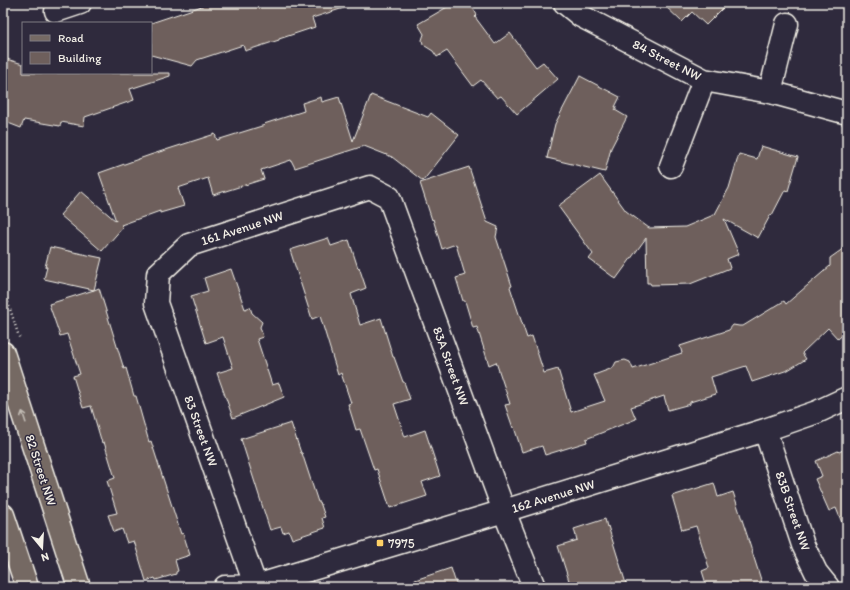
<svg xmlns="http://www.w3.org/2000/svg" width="850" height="590" viewBox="0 0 850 590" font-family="Itim,sans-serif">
<rect width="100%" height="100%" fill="#2f2a3d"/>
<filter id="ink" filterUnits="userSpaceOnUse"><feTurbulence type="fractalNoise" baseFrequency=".025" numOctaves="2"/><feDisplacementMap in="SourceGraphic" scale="8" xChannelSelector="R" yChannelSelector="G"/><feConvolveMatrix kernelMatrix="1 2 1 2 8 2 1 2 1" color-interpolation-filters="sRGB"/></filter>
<g filter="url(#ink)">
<!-- building -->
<path fill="#6e5f5c" stroke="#f4f1e8" d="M211,3H349L350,6L312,18L315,27L279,39V40L245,51L243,45L197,60L192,66L151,55V23Z
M454,3H470L477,15L475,17L495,44L510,33L536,67L543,62L558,79L517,114L501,96L497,98L481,80L473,86L447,51L437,57L433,51L425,46L423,44L422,40L424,34L418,24Z
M662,3H728L706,25L692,12L682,22Z
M3,58L23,64V73H170V76L130,89L134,100L85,117L84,126L61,122L60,126L24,120L21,128L3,121Z
M580,76L620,97L615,107H617L615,110L627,117L611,148L605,172L547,158L555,124Z
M371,95L428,117L431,113L459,135L423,181L392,157L364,146L295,168L291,160L261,170L264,179L213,195L208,178L178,188L184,206L160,213V211L121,225L123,227L102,251L60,215L81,191L116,221L99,173L150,155L215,134L217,140L265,125L264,124L304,111L302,103L321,97L322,102L339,97L353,141Z
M761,146L798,157L788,191L785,190L772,215L771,214L758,238L724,219L739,254L727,259L730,268L690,284L651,285L650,283H647L646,238L616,279L589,259L593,254L558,206L600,175L626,211L649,228L685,227L716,214H715L729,188L739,154L757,159Z
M469,167L487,222L498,227L496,237L512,286L510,287L527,338L532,336L544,373L558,369L571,412L605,401L594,375L613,368L616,362L625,360L630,362L633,369L682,353L680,346L729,330L733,325L739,326H743L784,301L786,304L830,266V258L847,246V331L838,339L828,328L802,353L806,359L788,370L752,382L746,366L711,377L716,394L690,402V404L668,410L664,396L631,407L636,419L586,439L587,442L545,455L542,446L522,452L514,427L513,428L505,405L510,404L496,362L489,365L477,327L473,328L465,301H463L456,278L465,275L456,244L442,249L433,219L432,220L420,183Z
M328,238L331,246L349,240L358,268L359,267L366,288L351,294L360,325L381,318L393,357H394L403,382H404L410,399L394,404L405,437L425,430L440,476L422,482L427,496L390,508L377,469L374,470L360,429L356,430L348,404L351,403L341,373L338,375L320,316L312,319L290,250Z
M50,247L102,258L94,290L99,288L124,369L126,368L134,396H136L149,442L151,441L181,534L183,533L190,555L175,560L178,571L176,572V574L156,580L155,578L146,581L134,541L127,543L122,529L114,532L108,515L117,513L107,481L115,478L104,442L102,443L91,406L83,408L73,376L80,374L67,334L60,336L49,304L94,290L44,279L47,267H45Z
M231,269L245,309L250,307L252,313L262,322L260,327L263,337L257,339L272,385L279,383L284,397L233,418L217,373L233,368L223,337L206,343L191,296L208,291L204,278Z
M291,423L301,453H302L318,502H320L325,517L322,518L325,528L292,539L289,531L283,533L281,527L270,530L241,439Z
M847,448V535L836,508L829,511L815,479L822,476L816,461L838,451L839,452Z
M714,483L718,497L733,492L748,538V539L762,583L752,587H707L702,571L709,568L696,526L682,530L672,496Z
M605,519L607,527L608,526L627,587H571L558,546L577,540L574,529Z
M451,568L457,587H403V584Z"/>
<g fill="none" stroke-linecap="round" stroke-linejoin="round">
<defs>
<path id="minor" d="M565,3L581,16L704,80L770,92L847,113
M56,11L80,3
M770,92L787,24
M671,166L704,80
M765,430L803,545L816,572L828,587
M225,587L256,586L504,511L765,430L817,412L847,398
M256,587L156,303L158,274L189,245L370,187L389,197L504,511L534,587"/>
<path id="major" d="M3,353L79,587
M3,515L27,587"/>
</defs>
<!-- minor casing -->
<use href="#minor" stroke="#f4f1e8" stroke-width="25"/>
<!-- major casing -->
<use href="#major" stroke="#f4f1e8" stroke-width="25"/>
<!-- path -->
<path stroke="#f4f1e8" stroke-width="2.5" stroke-dasharray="1 3" stroke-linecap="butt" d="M3,287L20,340"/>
<!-- minor -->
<use href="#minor" stroke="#2f2a3d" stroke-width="22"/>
<!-- major -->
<use href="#major" stroke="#756964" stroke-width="22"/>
</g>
<!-- one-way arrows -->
<defs><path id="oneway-shaft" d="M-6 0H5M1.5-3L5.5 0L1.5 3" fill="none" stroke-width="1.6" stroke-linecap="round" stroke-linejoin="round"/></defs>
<use stroke="#c1bbb3" href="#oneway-shaft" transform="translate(24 417) rotate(-108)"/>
</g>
<!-- markers -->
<rect fill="#ffd166" stroke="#2f2a3d" stroke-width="1.5" x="376" y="539" width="8" height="8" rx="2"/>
<g text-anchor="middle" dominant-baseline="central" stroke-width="3" stroke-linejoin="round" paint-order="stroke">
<!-- street labels -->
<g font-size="13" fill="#f4f1e8" stroke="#2f2a3d">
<text transform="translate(667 60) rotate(27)">84 Street NW</text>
<text transform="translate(242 228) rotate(-18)">161 Avenue NW</text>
<text transform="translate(451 366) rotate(70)">83A Street NW</text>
<text transform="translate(201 431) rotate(70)">83 Street NW</text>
<text transform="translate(41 470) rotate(72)">82 Street NW</text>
<text transform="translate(553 496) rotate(-17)">162 Avenue NW</text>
<text transform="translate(793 511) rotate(71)">83B Street NW</text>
</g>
<!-- poi labels -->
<g font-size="13" fill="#f4f1e8" stroke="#2f2a3d" text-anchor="start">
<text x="388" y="543">7975</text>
</g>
</g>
<!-- margin -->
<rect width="850" height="590" fill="none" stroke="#2f2a3d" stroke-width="16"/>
<rect x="8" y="8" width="834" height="574" fill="none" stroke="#f4f1e8" stroke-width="1.5" filter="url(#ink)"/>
<!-- legend -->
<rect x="22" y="22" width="130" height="52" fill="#2f2a3d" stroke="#7e7a81"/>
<rect x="30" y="35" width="20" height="6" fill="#756964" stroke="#7e7a81"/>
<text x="58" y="42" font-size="12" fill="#f4f1e8">Road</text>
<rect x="30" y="52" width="20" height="12" fill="#6e5f5c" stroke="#7e7a81"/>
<text x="58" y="62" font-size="12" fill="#f4f1e8">Building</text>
<!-- north arrow -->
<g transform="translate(42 548) rotate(162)" stroke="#2f2a3d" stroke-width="3" paint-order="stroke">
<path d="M0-3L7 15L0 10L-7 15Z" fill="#f4f1e8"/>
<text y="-6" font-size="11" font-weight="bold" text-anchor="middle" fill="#f4f1e8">N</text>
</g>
</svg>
